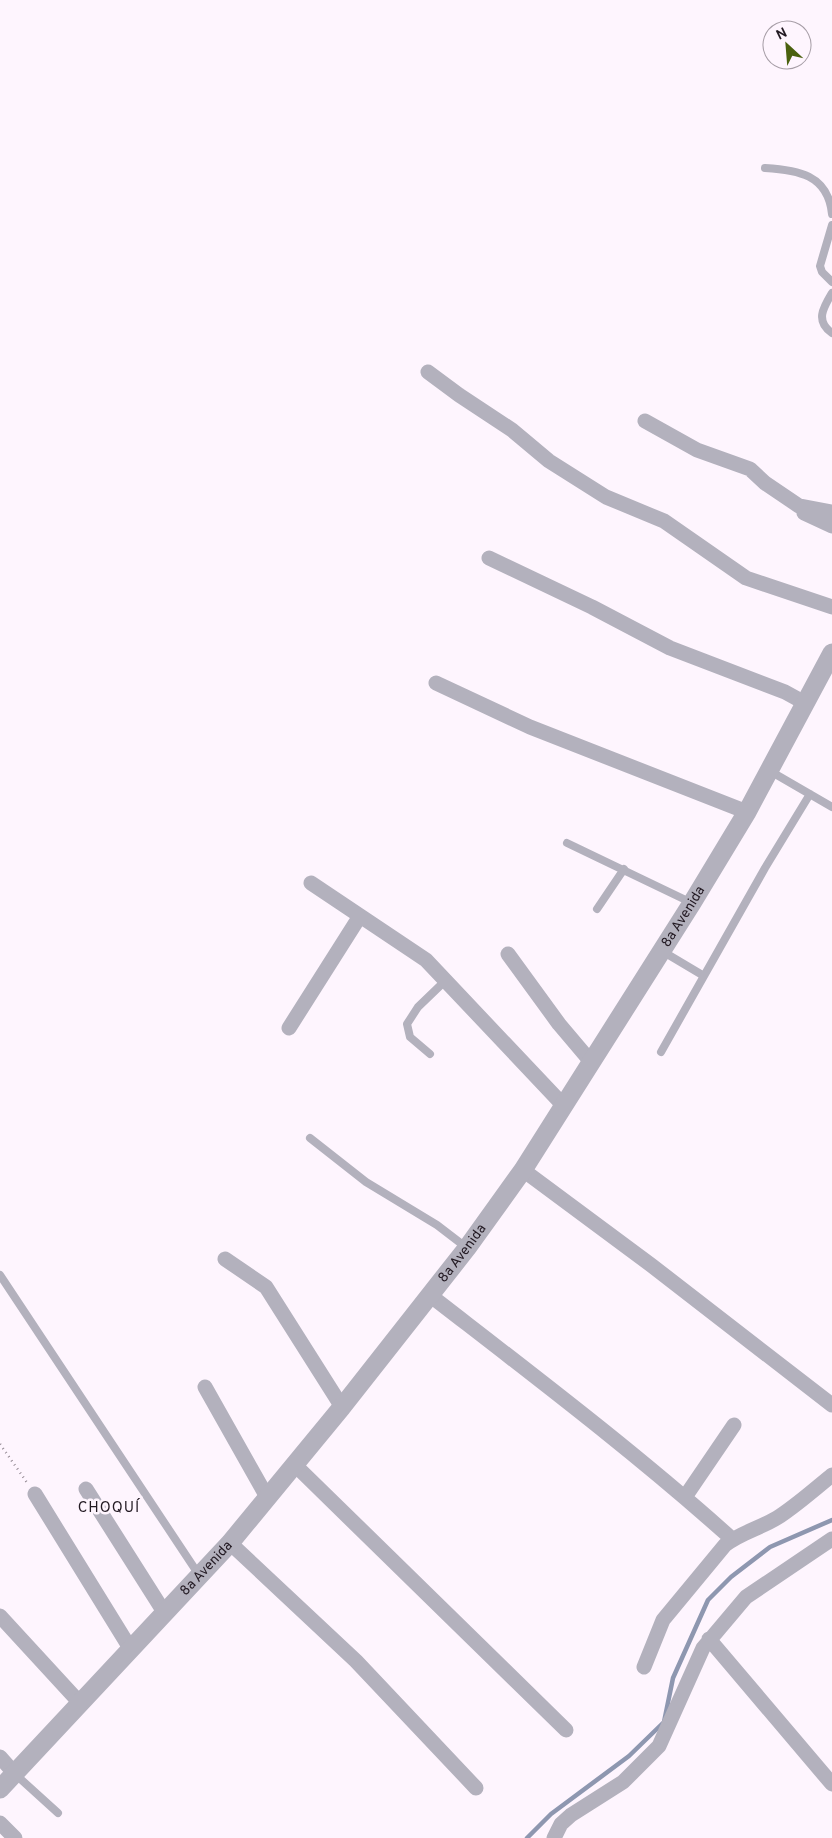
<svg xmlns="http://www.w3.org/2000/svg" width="832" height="1838" viewBox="0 0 832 1838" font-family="Overpass,sans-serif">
<rect width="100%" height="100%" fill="#fef5fe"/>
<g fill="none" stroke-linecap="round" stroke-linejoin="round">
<!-- stream -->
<path stroke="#8e97b0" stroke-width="4.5" d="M527,1838L551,1814L629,1756L664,1722L673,1678L708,1600L731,1577L770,1547L832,1520"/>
<!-- path -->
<path stroke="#938a93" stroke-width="2.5" stroke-dasharray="1 4" stroke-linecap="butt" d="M0,1444L28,1484"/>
<!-- service -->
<path stroke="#b3b1bd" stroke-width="8" d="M765,168C797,170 828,174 832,214
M832,225L820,266L822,272L832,282
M832,293C823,308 815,321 832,333
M770,771L832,807
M567,843L692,903
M597,909L624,869
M662,951L704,976
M661,1052L765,868L810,794
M430,1054L410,1037L407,1024L418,1007L445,981
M310,1138L366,1182L437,1225L467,1248
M0,1275L199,1575
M15,1774L58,1813"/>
<!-- minor -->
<path stroke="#b3b1bd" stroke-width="15" d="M428,372L459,395L512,430L549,461L606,497L664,521L746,578L832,607
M645,421L697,450L750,469L765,483L799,506L832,512
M804,513L832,526
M489,558L592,607L670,648L785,692L805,703
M436,683L530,727L747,812
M311,883L426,960L564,1106
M508,954L559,1024L592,1063
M289,1028L360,916
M523,1170L651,1265L832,1405
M225,1259L266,1287L342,1407
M431,1296C533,1375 636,1453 732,1539
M205,1387L267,1497
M295,1465L566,1730
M86,1489L164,1612
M35,1494L130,1648
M685,1497L734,1425
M230,1543L356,1661L476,1788
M0,1616L80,1703
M709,1639L832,1784
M644,1667L663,1620L725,1545C741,1532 762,1528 780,1516C798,1504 815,1489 832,1475
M0,1757L15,1774
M0,1823L15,1838
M554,1838L561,1824L571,1815L623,1782L659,1746L703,1648L746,1597L832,1539"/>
<!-- tertiary -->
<path stroke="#b3b1bd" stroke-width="19" id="s1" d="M0,1789L230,1543L342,1407L467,1248L523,1170L692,903L747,812L832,653"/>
</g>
<g text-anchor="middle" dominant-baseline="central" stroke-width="5" stroke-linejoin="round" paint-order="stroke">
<!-- street labels -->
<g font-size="14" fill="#231a23" stroke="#fef5fe">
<text stroke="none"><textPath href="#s1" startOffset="1111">8a Avenida</textPath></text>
<text stroke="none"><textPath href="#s1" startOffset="708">8a Avenida</textPath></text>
<text stroke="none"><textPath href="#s1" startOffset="302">8a Avenida</textPath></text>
</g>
<!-- neighbourhood labels -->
<g font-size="15" letter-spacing="1" fill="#231a23" stroke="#fef5fe">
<text x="109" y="1508">CHOQUÍ</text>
</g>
</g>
<!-- north arrow -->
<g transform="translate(787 45) rotate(334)"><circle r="24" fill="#fef5fe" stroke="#a69da6"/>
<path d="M0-4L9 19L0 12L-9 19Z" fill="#4a610e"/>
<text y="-8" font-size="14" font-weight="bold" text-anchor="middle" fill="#231a23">N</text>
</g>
</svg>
